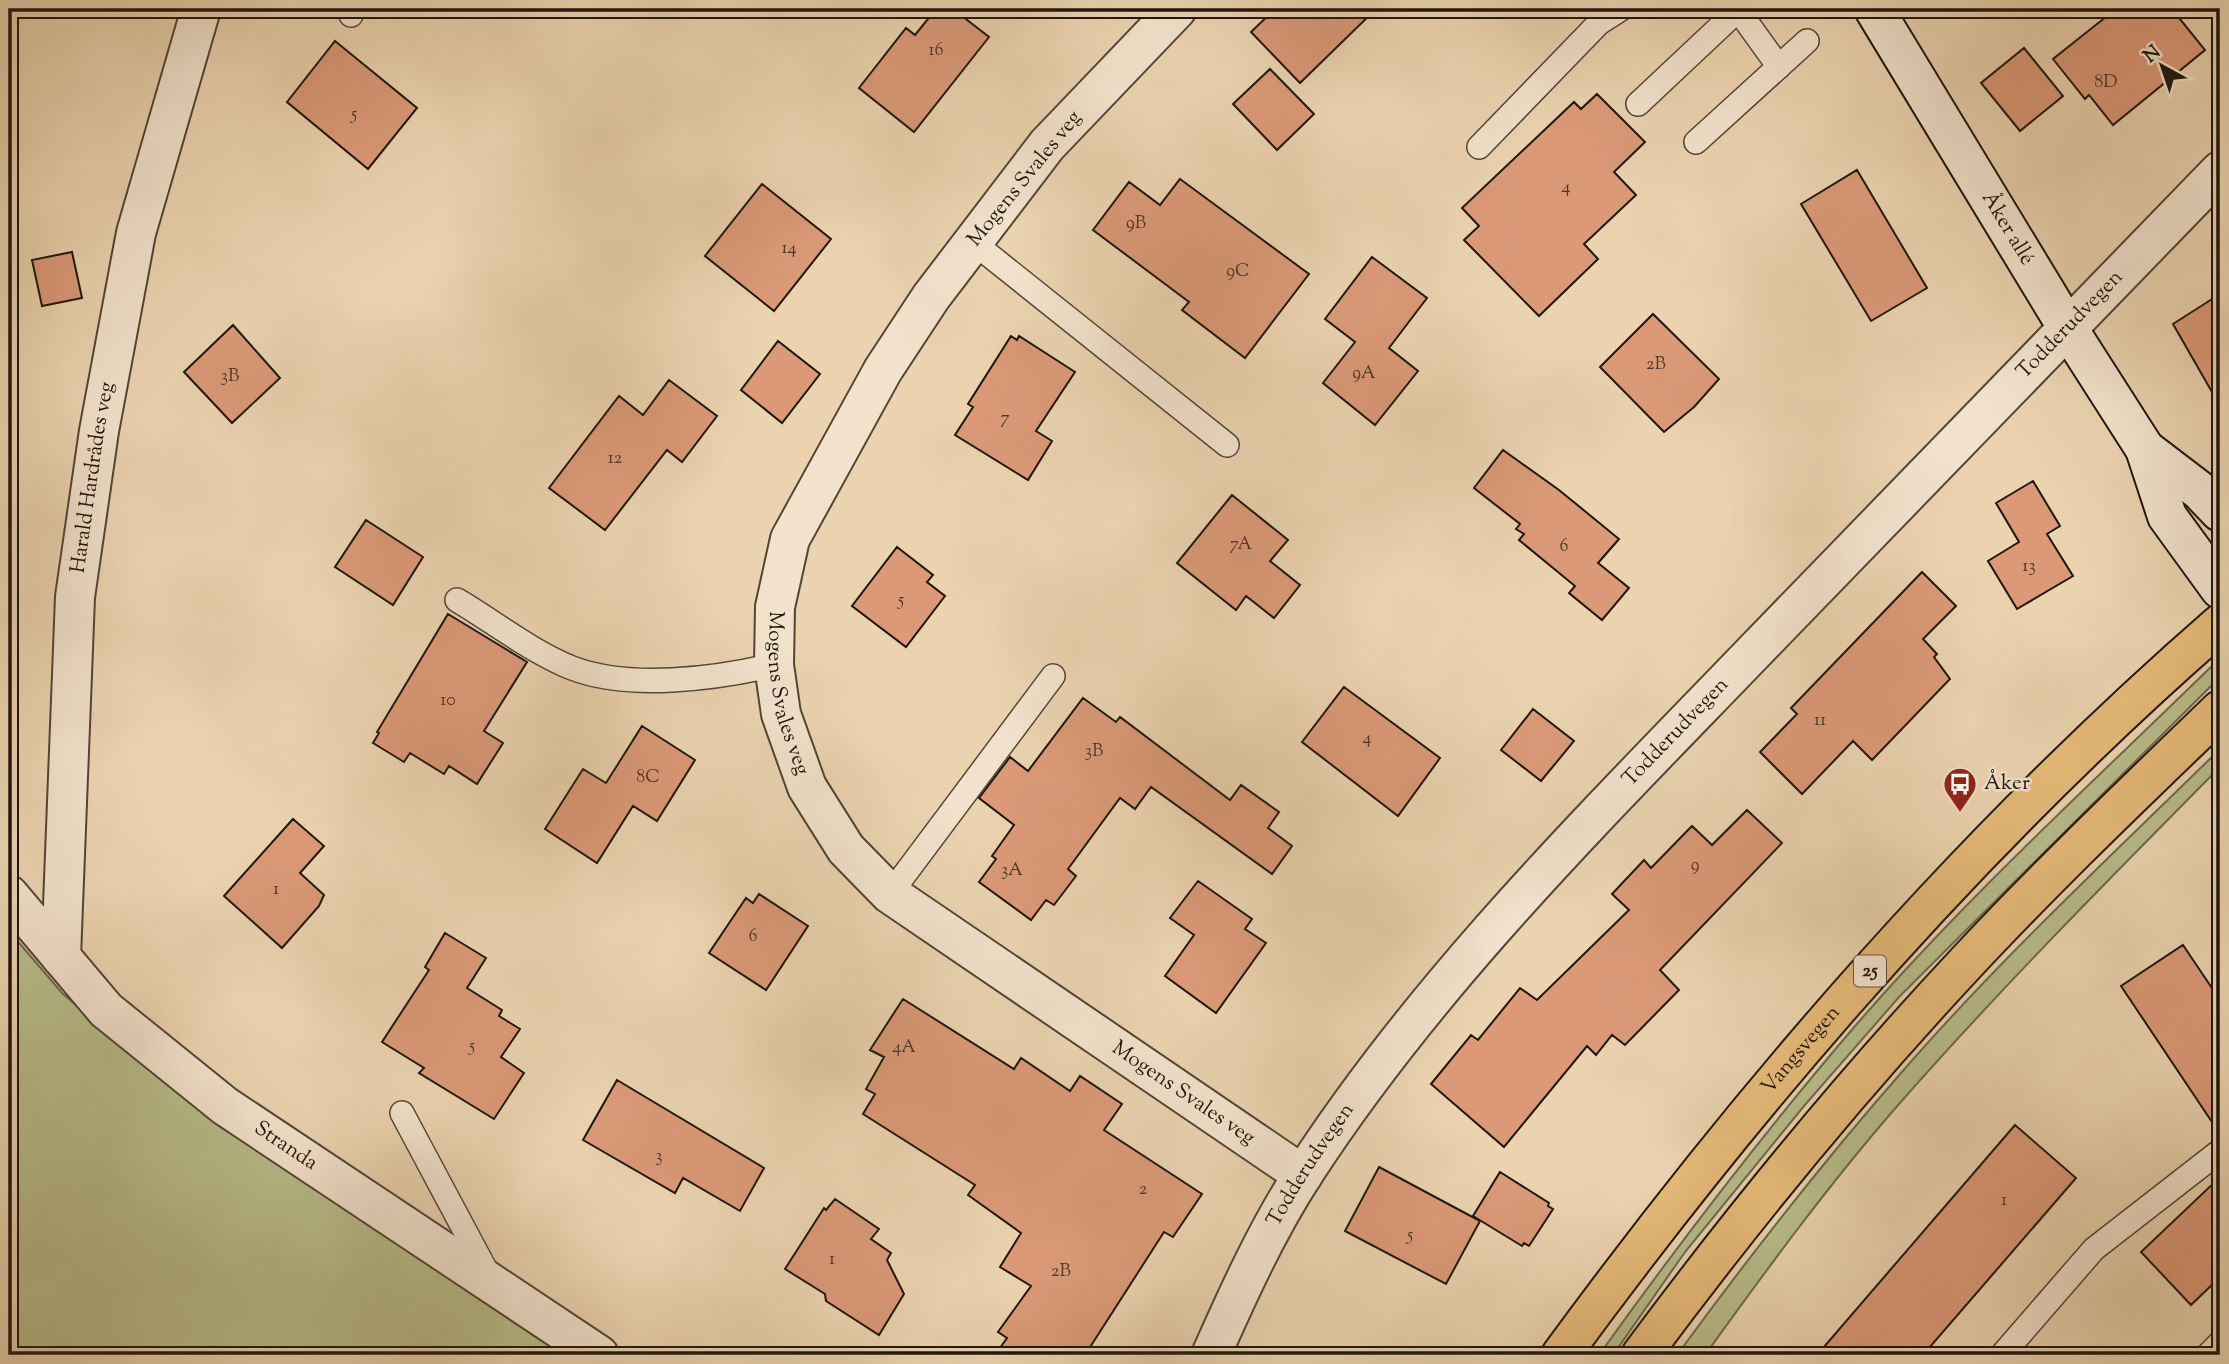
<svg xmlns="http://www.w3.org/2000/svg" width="2229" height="1364" viewBox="0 0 2229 1364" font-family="'Sorts Mill Goudy',serif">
<rect width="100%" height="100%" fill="#ebd3b0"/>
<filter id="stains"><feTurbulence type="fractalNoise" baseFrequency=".00286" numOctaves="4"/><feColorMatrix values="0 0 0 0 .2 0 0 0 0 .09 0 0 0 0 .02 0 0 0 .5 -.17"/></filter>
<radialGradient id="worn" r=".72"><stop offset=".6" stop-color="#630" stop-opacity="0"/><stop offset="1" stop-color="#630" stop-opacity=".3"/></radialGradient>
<!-- green -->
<path fill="#b8bc8a" stroke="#6b694c" stroke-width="2" d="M2214,664L2220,670V677L1899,997L1804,1106L1685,1252L1613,1355H1599C1680,1242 1765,1131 1856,1025C1967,897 2093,782 2214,664Z
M2220,749V767C2111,877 2001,988 1899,1104C1829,1184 1767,1269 1705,1355H1677C1748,1258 1822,1163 1901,1073C2000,959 2112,855 2220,749Z
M9,931L62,993L177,1092L575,1355H9Z"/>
<!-- building -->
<path fill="#db9978" stroke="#1e160e" stroke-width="2" d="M936,9H953L989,37L914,132L859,88L906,28L915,35Z
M1275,9H1376L1300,83L1251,32Z
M2116,9H2172L2205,50L2113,125L2089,95L2085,99L2053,59Z
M335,41L417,108L368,169L287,102Z
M2024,48L2063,96L2020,131L1981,83Z
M1270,69L1314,114L1277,150L1233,104Z
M1597,94L1645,142L1614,172L1636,195L1584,244L1598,259L1539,316L1464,240L1479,226L1462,208L1574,102L1581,109Z
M1857,170L1927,288L1871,321L1801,204Z
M1180,179L1309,274L1245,358L1182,310L1189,302L1093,230L1129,182L1160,205Z
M762,184L831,239L774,311L705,256Z
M72,252L82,298L42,306L32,260Z
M1372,257L1427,298L1389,348L1418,371L1375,425L1323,383L1355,342L1325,319Z
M2220,294V406L2173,324Z
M1653,314L1719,379L1694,407L1664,432L1600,367Z
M233,325L280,378L232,423L184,372Z
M1011,336L1017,340L1019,336L1075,372L1036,431L1052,441L1028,480L955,435L973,407L968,404Z
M778,341L820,374L782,423L741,390Z
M669,380L717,416L682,462L667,450L605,530L549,488L619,396L643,415Z
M1503,450L1559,490L1619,539L1598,563L1629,588L1602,620L1569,593L1575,586L1519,540L1524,534L1516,529L1520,524L1474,488Z
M2033,481L2060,526L2047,534L2073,576L2017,609L1988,561L2019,542L1996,503Z
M1232,495L1288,540L1270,561L1300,585L1274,618L1246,596L1236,610L1177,563Z
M366,520L423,557L393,605L335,567Z
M897,547L933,575L927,582L945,596L906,647L852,606Z
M1922,572L1956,606L1923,639L1937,654L1934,657L1950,679L1872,760L1853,741L1802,794L1760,752L1797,714L1791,708Z
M448,614L527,662L484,731L503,743L477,784L449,766L444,774L410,753L404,762L373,743L379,733L377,732Z
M1344,687L1440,758L1398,816L1302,742Z
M1083,698L1116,722L1120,717L1230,800L1241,785L1279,812L1268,828L1292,846L1272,874L1151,787L1135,809L1120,798L1068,869L1076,876L1054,905L1046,900L1031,920L979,882L996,859L992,856L1014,825L979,798L1010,757L1028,771Z
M1533,709L1574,741L1541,781L1501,750Z
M642,726L695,760L657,821L633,806L597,863L545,829L583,769L606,783Z
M1747,810L1782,843L1660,970L1679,990L1625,1045L1612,1035L1596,1055L1587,1046L1504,1147L1431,1084L1471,1035L1478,1040L1520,988L1537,1000L1629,910L1612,894L1644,860L1651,868L1692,826L1712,845Z
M293,819L324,846L300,873L324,895L319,906L282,948L224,896Z
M1198,881L1252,919L1245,929L1266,943L1216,1013L1165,976L1194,935L1170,918Z
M759,894L808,926L766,990L709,953L746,898L753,903Z
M445,933L486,958L467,988L502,1010L499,1016L520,1029L501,1057L524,1073L494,1119L419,1073L424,1068L382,1042L429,970L425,967Z
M2183,945L2220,1000V1134L2121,986Z
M903,999L1014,1069L1021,1058L1070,1091L1080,1076L1122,1104L1104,1130L1202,1194L1173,1237L1164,1232L1085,1355H995L1007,1338L998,1332L1031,1286L1000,1267L1021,1233L968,1195L975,1185L863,1114L875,1094L866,1089L884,1057L870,1050Z
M617,1080L764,1168L740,1211L683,1178L675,1193L583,1140Z
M2015,1125L2076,1178L1923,1355H1817Z
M1379,1167L1480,1221L1446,1284L1345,1231Z
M1500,1172L1549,1203L1548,1206L1553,1209L1529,1246L1524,1243L1522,1246L1473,1216Z
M2220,1177V1277L2191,1305L2141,1252Z
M835,1199L879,1229L871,1239L891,1253L887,1260L904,1294L879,1335L826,1301L825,1294L785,1269L824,1208L826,1210Z"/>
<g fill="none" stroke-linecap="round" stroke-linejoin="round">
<defs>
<path id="lane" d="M348,9L351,15
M1738,10L1779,67
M1638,104L1739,9
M1696,142L1807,41
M1479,147L1599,23L1621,9
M974,243L1227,445
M457,600C494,622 532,652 572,668C629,690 715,679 774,665
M890,894L1053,676
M402,1113L489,1276
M2002,1355L2094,1249L2220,1151
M2208,1355L2220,1343"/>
<g id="street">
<path id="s1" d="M1177,9L1047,145L931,297L883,370L790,539L775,607L774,665L781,714L807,787L846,849L890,894L1303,1175"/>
<path id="s2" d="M9,895L106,1010L225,1106L599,1355"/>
<path id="s3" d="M61,957L75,597L99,431L136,233L201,9"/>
<path id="s4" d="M1211,1355C1238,1294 1267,1230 1304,1173C1428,982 1592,820 1750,656C1907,494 2063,332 2220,171"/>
</g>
<g id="secondary">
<path id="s5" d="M1874,9L2067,327L2145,449L2167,516L2220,589"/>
<path d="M2145,449L2200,491L2220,512"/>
</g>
<g id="highway">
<path id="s6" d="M1561,1355C1755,1090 1972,840 2220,624"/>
<path d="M1641,1355C1742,1219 1849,1088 1965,964C2047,876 2134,793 2220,710"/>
</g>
</defs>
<!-- lane casing -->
<use href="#lane" stroke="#514536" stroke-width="26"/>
<!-- street casing -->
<use href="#street" stroke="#514536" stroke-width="42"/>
<!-- secondary casing -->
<use href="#secondary" stroke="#1e160e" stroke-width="42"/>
<!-- highway casing -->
<use href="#highway" stroke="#1e160e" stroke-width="42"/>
<!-- lane -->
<use href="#lane" stroke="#f2e2cc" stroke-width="23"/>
<!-- street -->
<use href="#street" stroke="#f2e2cc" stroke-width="38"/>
<!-- secondary -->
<use href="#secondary" stroke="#f2e2cc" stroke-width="38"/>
<!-- highway -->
<use href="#highway" stroke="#e6ba78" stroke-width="38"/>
</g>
<!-- icons -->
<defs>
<symbol id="bus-pin" viewBox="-11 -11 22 30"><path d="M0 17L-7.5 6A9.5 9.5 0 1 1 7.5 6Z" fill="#8f2418" stroke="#f2e2cc"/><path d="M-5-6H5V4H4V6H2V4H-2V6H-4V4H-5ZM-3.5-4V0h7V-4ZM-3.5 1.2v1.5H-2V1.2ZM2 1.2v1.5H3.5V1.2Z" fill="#fff"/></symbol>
</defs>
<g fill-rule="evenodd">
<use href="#bus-pin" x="1941" y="765" width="38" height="52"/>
</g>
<g text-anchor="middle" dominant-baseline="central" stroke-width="5" stroke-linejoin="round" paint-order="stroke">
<!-- number labels -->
<g font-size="18" fill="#4d3728">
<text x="936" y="51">16</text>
<text x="2106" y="83">8D</text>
<text x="354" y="115">5</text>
<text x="1566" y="188">4</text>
<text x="1136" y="224">9B</text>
<text x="789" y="249">14</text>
<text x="1238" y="272">9C</text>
<text x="1656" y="365">2B</text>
<text x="1364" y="374">9A</text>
<text x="230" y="377">3B</text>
<text x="1005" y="419">7</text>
<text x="615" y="459">12</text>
<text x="1241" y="545">7A</text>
<text x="1564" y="547">6</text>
<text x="2029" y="567">13</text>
<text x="901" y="601">5</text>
<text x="448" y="701">10</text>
<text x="1820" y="721">11</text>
<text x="1367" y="739">4</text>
<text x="1094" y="752">3B</text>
<text x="648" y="778">8C</text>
<text x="1695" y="866">9</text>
<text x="1012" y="871">3A</text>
<text x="276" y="890">1</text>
<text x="753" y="937">6</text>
<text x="472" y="1047">5</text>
<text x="904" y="1048">4A</text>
<text x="659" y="1157">3</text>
<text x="1143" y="1190">2</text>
<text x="2004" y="1201">1</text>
<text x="1410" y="1236">5</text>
<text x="832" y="1260">1</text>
<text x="1061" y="1272">2B</text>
</g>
<!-- shield labels -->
<rect fill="#f2e2cc" stroke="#5e5347" stroke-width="2" x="1854" y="955.5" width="32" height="31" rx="5"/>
<g font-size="19" font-weight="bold" fill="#1e160e">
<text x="1870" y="971">25</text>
</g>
<!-- street labels -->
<g font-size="21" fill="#1e160e" stroke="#f2e2cc">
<text transform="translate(1025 179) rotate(-51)">Mogens Svales veg</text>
<text stroke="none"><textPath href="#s5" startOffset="257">Åker allé</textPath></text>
<text stroke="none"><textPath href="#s4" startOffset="1349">Todderudvegen</textPath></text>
<text stroke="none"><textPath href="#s3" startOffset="481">Harald Hardrådes veg</textPath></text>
<text stroke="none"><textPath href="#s1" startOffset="817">Mogens Svales veg</textPath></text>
<text stroke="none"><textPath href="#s4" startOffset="782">Todderudvegen</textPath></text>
<text stroke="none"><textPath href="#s6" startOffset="388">Vangsvegen</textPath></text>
<text stroke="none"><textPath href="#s1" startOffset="1405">Mogens Svales veg</textPath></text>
<text stroke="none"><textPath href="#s2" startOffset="376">Stranda</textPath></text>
<text stroke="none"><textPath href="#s4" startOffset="215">Todderudvegen</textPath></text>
</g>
<!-- poi labels -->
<g font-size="21" fill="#1e160e" stroke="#f2e2cc" text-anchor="start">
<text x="1984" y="784">Åker</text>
</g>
</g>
<!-- margin -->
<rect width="2229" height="1364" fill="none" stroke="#ebd3b0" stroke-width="35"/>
<rect x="10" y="10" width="2208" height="1343" fill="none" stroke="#1e160e" stroke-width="3.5"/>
<rect x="18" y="18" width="2194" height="1329" fill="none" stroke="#1e160e" stroke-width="2"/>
<!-- north arrow -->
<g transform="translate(2162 66) rotate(320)" stroke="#f2e2cc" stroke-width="5" paint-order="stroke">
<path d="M0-5L12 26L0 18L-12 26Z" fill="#1e160e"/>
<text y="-10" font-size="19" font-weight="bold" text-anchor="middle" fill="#1e160e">N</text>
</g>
<rect width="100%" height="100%" filter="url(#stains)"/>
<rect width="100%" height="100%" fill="url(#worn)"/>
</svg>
